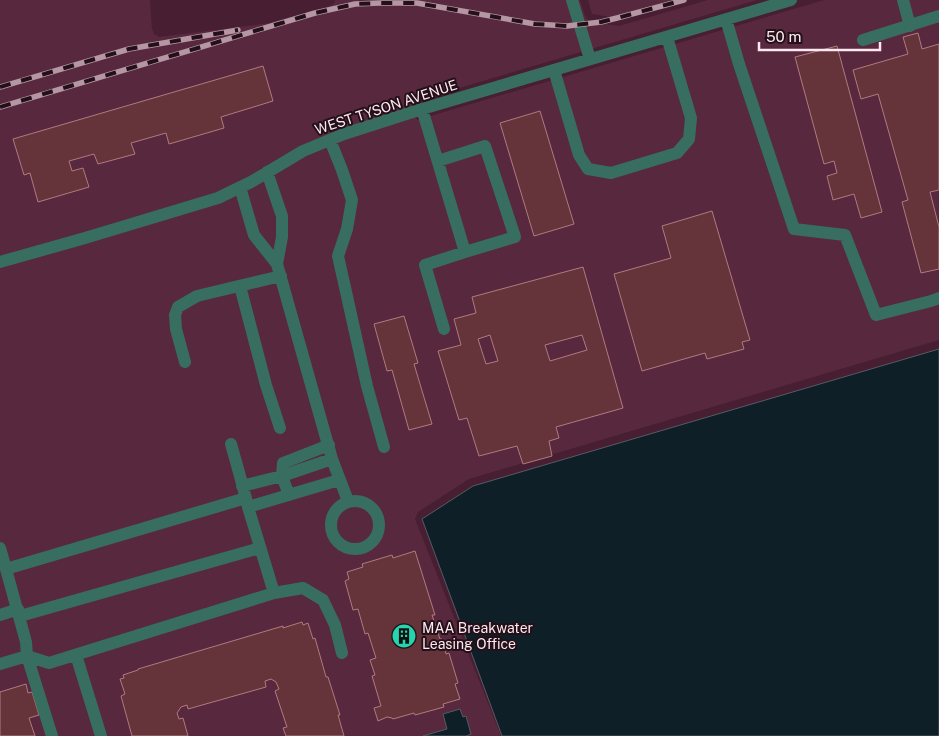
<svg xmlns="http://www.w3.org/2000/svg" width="939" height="736" viewBox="0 0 939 736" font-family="'Public Sans',sans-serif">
<rect width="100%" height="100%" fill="#481e32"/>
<!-- built -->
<path fill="#58283f" d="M0,0H150L152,29L154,34L159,37L270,23L330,6L334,3L335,0H580L585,16L588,20L592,22L619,26L708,0H757L412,102L417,120L824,0H939V340L469,479L418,512L415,519L501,736H0Z
M588,0H680L617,18L592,14Z"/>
<!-- water -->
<path fill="#0e1f28" stroke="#565b64" d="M939,349V736H502L422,519L473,486Z
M460,709L463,717L466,716L471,734L466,736H423L447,729L443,714Z"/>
<!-- building -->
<path fill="#64343a" stroke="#b07a7f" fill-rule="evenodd" d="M918,33L922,49L939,44V190L930,192L939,227V269L921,273L902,202L908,200L878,94L861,99L853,70L908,54L903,37Z
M837,46L882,212L861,218L854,194L833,200L827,176L837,173L834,161L824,164L795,57Z
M263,66L273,101L221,117L224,128L169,144L166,133L131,143L135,154L98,164L94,154L69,161L72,171L83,168L89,187L38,202L30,173L24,175L13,139Z
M540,111L574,224L534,236L500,123Z
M712,211L750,340L742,342L744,349L707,359L705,353L642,371L614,274L671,258L662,226Z
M583,267L623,408L556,427L559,438L549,441L552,456L523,464L517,446L479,456L467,418L459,420L438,351L461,345L454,319L476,313L472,297ZM490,335L498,361L486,364L478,339ZM582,335L587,350L550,361L545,345Z
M404,316L418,363L414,364L432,424L409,430L392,370L387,371L374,324Z
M415,551L435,615H432L440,639H442L446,654L449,653L458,683L455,684L460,699L443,704L444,707L415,715L414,713L393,719L392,718L387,717L378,721L374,708L381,706L372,676L375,675L370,660L376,658L368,633L365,634L358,609L353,610L345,581L349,579L347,572L363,567L362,564L392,555L393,558Z
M302,622L303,625L308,623L313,639L315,638L326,677H328L340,715H338L344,736H286L283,728L287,727L275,691L279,689L276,682L271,679L265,681L266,687L188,709L187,705L181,707L177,713L179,719L183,718L188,736H132L121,696L125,694L120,679L124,678L123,675L138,670V669L283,626V628Z
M26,684L28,693L32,692L39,715L29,718L35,736H0V692Z"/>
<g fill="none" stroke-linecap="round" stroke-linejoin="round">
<!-- minor -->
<path stroke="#386e5f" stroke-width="12" d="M572,0L590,59
M903,0L910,26
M726,19L739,64L794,229L845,235L876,315L931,301L939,298
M863,40L939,16
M554,70L579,155L588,169L611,173L677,153L689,139L691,118L667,37
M422,109L465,252L425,265L444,329
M330,140L342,170L352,200L347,229L338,256L367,386L384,447
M438,161L485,146L515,237L465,252
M240,187L254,235L277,264L282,237V216L267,172
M0,262L85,238L218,198L251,182L303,151L344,134L422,109L791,0
M277,264L332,459L348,501
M240,286L266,385L280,428
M185,362L176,329L175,315L178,307L197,296L281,276
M231,444C237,465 243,486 248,507L274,593L49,663L27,656L26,642L6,569L246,498
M242,486L282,476L332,459
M289,495L282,476L283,463L329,445
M331 525a24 24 0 1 1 48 0a24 24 0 1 1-48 0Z
M248,507L339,480
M0,548L6,569
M274,593L303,588L323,600L335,625L342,653
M0,615L18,609
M20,616L260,548
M76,655L101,736
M0,664L27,656L52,736"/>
<defs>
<path id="rail" d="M0,87L129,49L238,30
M0,107L315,13L355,4L380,3H417L535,24L567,26L601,22L617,18L684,0"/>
</defs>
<!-- rail casing -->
<use href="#rail" stroke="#b596a3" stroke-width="5.5"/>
<!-- rail -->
<use href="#rail" stroke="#231018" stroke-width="4" stroke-dasharray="11" stroke-linecap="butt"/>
</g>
<!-- icons -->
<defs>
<symbol id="building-disc" viewBox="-11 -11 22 22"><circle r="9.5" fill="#25d5ae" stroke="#231018"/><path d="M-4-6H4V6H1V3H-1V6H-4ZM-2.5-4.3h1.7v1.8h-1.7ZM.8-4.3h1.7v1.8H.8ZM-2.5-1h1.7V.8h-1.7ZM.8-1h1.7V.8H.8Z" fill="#111"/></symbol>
</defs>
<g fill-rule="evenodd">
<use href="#building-disc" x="390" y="622" width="28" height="28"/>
</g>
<g text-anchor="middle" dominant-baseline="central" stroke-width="4" stroke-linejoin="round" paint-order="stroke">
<!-- street labels -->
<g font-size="14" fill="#ffe8f0" stroke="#231018">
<text transform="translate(386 107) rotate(-18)">WEST TYSON AVENUE</text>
</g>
<!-- poi labels -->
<g font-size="14" fill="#ffe8f0" stroke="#231018" text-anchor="start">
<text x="422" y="628">MAA Breakwater<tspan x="422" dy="16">Leasing Office</tspan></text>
</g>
</g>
<!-- scale -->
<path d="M759 42v8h121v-8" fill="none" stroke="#ffe8f0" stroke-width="2.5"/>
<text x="766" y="42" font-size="15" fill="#ffe8f0" stroke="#231018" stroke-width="4" paint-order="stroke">50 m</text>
</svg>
